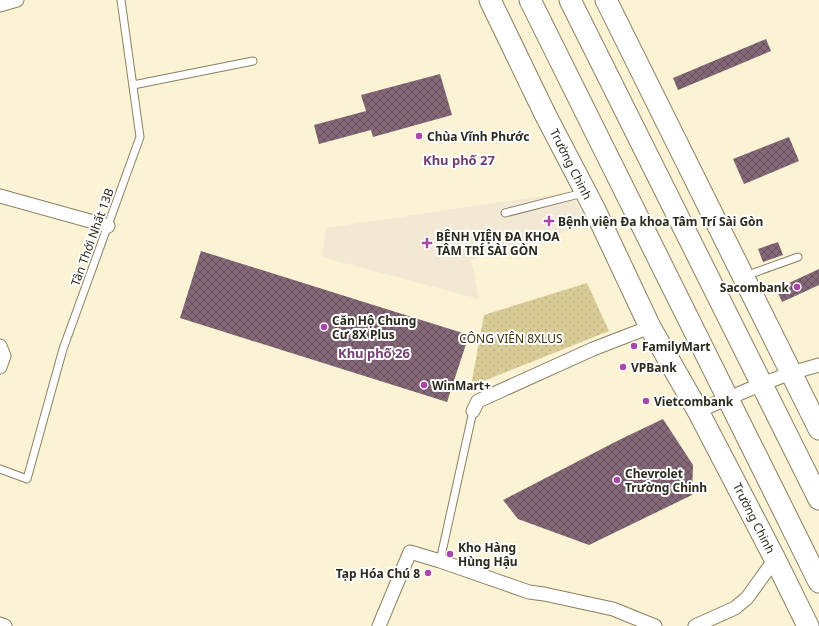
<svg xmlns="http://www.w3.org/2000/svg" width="819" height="626" viewBox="0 0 819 626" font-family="'Noto Sans',sans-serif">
<defs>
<pattern id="grass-dots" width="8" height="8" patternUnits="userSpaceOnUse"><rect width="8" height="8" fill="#d9cb96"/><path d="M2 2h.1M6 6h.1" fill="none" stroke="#baae81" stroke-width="1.8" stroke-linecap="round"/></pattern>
<pattern id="building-cross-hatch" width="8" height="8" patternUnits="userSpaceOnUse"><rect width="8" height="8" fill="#846877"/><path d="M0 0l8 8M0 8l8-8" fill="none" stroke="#66515c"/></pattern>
</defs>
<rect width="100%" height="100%" fill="#fbf3d4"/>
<!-- medical -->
<path fill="#f2e8d3" d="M570,192L589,225L471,260L479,299L322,257L326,228Z"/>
<!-- grass -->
<path fill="url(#grass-dots)" d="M587,283L609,331L471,386L484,315Z"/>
<!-- building -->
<path fill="url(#building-cross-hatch)" d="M766,39L771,51L678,90L673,78Z
M440,74L452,115L373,137L371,130L319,144L314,125L366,111L361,95Z
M789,137L799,161L744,184L733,159Z
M778,242L783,255L763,262L758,249Z
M201,251L469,335L447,402L180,318Z
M819,269V285L782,302L776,289Z
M663,419L693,465L692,495L589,545L518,519L503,500L619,440Z"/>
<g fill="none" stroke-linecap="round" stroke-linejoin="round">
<defs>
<path id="lane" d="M133,85L253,61
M505,213L583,193
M745,276L798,257
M0,469L27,479L63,349L140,137L121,0
M440,561L473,411"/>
<path id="street" d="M0,5L17,0
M0,196L108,226
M0,346L4,356L0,367
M473,411L478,401L593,349L650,327
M698,411L762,384L791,373L819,365
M0,624L5,626
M379,626L410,552L440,561L529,592L544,594L613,609L655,626
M695,626L735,608L747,598L775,559"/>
<path id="primary" d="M490,0L545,114L594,208L650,327L698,411L775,559L808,626
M530,0L819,582
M570,0L819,499
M606,0L819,429"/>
</defs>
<!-- lane casing -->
<use href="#lane" stroke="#888064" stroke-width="9"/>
<!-- street casing -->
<use href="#street" stroke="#888064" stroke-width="15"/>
<!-- primary casing -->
<use href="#primary" stroke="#888064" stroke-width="23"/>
<!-- lane -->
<use href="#lane" stroke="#fff" stroke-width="7"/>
<!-- street -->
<use href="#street" stroke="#fff" stroke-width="13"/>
<!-- primary -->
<use href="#primary" stroke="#fff" stroke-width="21"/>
</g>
<!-- markers -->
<g fill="#aa45a9" stroke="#fff" stroke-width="1.5">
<circle cx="419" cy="136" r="4"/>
<path d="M547 215h4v4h4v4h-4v4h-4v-4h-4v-4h4z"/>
<path d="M425 237h4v4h4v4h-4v4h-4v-4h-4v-4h4z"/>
<circle cx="797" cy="287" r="4"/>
<circle cx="324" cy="327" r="4"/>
<circle cx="634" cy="346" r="4"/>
<circle cx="623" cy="367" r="4"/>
<circle cx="424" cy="385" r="4"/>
<circle cx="646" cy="401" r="4"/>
<circle cx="617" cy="480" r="4"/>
<circle cx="450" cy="554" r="4"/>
<circle cx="428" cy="573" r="4"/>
</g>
<g text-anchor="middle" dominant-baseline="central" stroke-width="4" stroke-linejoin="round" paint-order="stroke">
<!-- poi labels -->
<g font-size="12" font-weight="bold" fill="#2c291d" stroke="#fff" text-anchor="start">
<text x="427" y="136">Chùa Vĩnh Phước</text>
<text x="558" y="221">Bệnh viện Đa khoa Tâm Trí Sài Gòn</text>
<text x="436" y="236">BỆNH VIỆN ĐA KHOA<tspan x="436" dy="14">TÂM TRÍ SÀI GÒN</tspan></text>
<text x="789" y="287" text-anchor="end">Sacombank</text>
<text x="332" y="320">Căn Hộ Chung<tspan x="332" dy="14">Cư 8X Plus</tspan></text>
<text x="642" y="346">FamilyMart</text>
<text x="631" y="367">VPBank</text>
<text x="432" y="385">WinMart+</text>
<text x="654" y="401">Vietcombank</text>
<text x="625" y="473">Chevrolet<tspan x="625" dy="14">Trường Chinh</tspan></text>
<text x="458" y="547">Kho Hàng<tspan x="458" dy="14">Hùng Hậu</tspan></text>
<text x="420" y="573" text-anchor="end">Tạp Hóa Chú 8</text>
</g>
<!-- street labels -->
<g font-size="12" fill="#2c291d" stroke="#fff">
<text transform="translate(571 164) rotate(63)">Trường Chinh</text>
<text transform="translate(92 237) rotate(-70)">Tân Thới Nhất 13B</text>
<text transform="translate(754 518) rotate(63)">Trường Chinh</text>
</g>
<!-- park labels -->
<g font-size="12" fill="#3c320a" stroke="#fff">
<text x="511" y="338">CÔNG VIÊN 8XLUS</text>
</g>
<!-- neighbourhood labels -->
<g font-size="13" font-weight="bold" fill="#723f71" stroke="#fff">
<text x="459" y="160">Khu phố 27</text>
<text x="374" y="353">Khu phố 26</text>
</g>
</g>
</svg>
